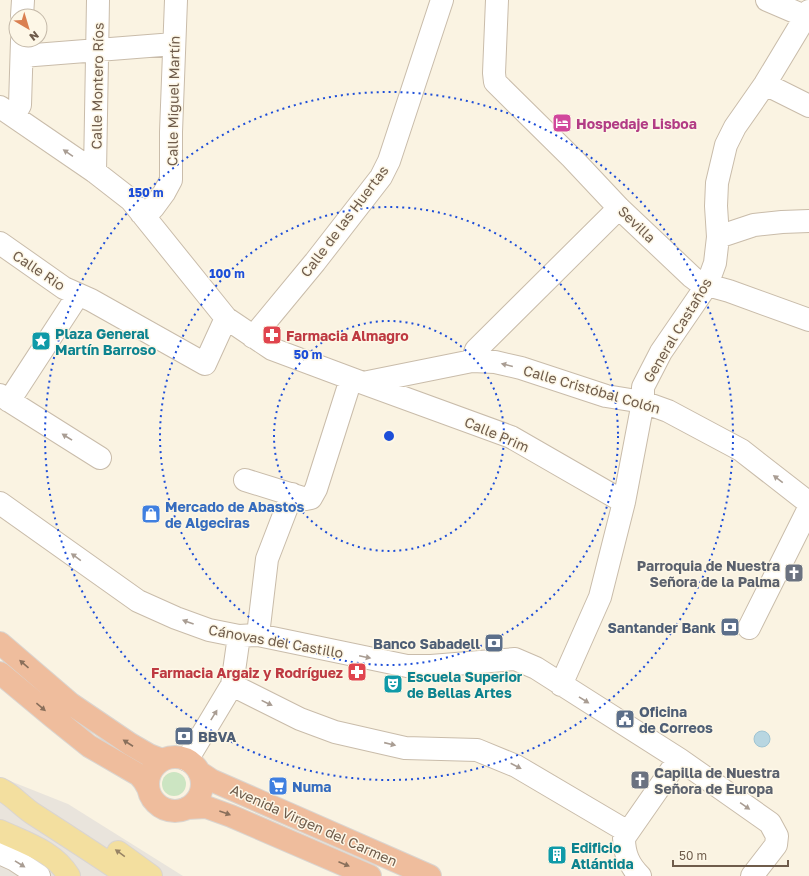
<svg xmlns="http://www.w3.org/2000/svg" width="809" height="876" viewBox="0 0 809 876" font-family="'Golos Text',sans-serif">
<rect width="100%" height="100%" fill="#faf3e2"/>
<!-- industrial -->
<path fill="#e9e4dc" d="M0,777L68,804L183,876H0Z"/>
<!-- green -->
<path fill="#cce5c2" d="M162 784a12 12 0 1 1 24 0a12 12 0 1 1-24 0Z"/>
<!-- water -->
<path fill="#b8d6e1" stroke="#a0c4d2" d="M754 739a8 8 0 1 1 16 0a8 8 0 1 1-16 0Z"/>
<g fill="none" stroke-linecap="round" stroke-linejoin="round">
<defs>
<path id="minor" d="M497,0L494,73L495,82L572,158L619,208L692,277L700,283L729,291L809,320
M767,0L809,18
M22,16L23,0
M22,56L174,44
M765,84L809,106
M0,107L95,172L131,200L226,318L272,349L363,383L472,361L495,362L521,368L606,396L643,402L668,411L741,450L809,503
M14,116L20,105L22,40
M95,172L98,0
M141,213L153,208L164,193L171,180V132L176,0
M718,237L754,225L782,222L809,221
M0,243L64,288L91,300L205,364L226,318
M253,337L315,262L381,177L389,161L442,0
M472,361L476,350L619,208
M363,383L511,437L624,502
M0,395L100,458
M9,401L78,295
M245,480L306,499L311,498L316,489L351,379
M0,503L138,601L176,618L209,630L239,636L258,635L407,666H431L515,659L536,668L679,759L770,823L777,836L776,845L752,876
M749,628L809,508
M258,635L267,559L292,494
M232,685L300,719L335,732L405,748L477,750L516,766L628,832
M561,685L600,597L624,502L643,402V387L661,352L707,285L715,263L718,237L716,206L717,183L726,145L735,127L765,84L809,11
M187,760L232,685L239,636
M0,853L15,860L39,876
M640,876C629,865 624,854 624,838L679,759"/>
<path id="major" d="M0,789C13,795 22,807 35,815C66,835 97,855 128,876
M0,831C25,843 54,851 69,876
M118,852L151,876"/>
<path id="highway" d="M0,643L71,704L130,744L149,755L162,760
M0,673L53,717L89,746L139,775L144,781L148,788
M148 784a27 27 0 1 1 54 0a27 27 0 1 1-54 0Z
M199,772L211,780L243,794L430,876
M187,808L206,807L231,816L370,876"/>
</defs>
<!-- minor casing -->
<use href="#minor" stroke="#c9bcaa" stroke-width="24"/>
<!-- major casing -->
<use href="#major" stroke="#dad5d0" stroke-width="24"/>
<!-- highway casing -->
<use href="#highway" stroke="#dad5d0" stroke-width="24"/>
<!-- minor -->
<use href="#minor" stroke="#fff" stroke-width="22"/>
<!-- major -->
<use href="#major" stroke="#f3df9f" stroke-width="22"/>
<!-- highway -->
<use href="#highway" stroke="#efbd9d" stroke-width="22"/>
</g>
<!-- one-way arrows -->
<defs><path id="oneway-solid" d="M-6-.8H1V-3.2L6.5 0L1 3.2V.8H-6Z"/></defs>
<g fill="#a99d93">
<use href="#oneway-solid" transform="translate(68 153) rotate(-146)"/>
<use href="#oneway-solid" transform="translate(507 365) rotate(-166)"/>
<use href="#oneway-solid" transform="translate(67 437) rotate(-148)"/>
<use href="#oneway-solid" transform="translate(778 479) rotate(-143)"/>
<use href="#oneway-solid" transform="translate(76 557) rotate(-144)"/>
<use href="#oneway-solid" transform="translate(188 622) rotate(-160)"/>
<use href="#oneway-solid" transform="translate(365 657) rotate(12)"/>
<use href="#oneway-solid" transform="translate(584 700) rotate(32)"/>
<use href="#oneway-solid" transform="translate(267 703) rotate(26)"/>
<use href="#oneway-solid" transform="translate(214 715) rotate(-58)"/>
<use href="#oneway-solid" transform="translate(390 744) rotate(13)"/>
<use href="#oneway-solid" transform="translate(516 766) rotate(27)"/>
<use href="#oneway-solid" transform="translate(745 806) rotate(35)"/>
<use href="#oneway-solid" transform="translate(20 864) rotate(32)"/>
</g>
<g fill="#896f5b">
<use href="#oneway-solid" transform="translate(24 664) rotate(-139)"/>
<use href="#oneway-solid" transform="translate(41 707) rotate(40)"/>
<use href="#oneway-solid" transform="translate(128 743) rotate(-147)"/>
<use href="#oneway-solid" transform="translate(225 813) rotate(20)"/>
<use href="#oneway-solid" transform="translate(344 864) rotate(23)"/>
</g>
<use fill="#978364" href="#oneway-solid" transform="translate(120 853) rotate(-144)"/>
<!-- distance rings -->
<g fill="none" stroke="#1d4ed8" stroke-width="2" stroke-dasharray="2 4">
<circle cx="389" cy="436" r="115"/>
<circle cx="389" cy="436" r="229"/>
<circle cx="389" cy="436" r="344"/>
</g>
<!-- icons -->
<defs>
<symbol id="hotel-square" viewBox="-11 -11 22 22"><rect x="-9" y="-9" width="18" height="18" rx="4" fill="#d1479c" stroke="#fdf7e7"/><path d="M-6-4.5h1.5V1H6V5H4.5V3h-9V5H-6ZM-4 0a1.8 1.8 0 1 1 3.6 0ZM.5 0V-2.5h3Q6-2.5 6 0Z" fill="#fff"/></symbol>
<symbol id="pharmacy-square" viewBox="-11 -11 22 22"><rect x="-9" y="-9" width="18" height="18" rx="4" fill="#e0444e" stroke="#fdf7e7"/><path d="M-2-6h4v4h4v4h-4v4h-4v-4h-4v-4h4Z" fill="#fff"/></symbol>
<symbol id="sight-square" viewBox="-11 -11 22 22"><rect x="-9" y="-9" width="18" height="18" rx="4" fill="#0f9aa8" stroke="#fdf7e7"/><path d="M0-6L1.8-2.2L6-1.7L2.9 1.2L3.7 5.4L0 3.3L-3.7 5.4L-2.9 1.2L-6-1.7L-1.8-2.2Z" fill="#fff"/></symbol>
<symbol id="shop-square" viewBox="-11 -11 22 22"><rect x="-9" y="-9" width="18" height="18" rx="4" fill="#3f7fe0" stroke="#fdf7e7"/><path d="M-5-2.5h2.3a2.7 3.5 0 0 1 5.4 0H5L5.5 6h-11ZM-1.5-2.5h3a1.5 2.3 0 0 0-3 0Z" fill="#fff"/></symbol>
<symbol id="church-square" viewBox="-11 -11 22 22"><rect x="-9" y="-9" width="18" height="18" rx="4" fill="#6b7280" stroke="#fdf7e7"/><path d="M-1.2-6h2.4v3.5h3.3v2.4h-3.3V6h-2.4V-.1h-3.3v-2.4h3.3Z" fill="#fff"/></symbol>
<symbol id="bank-square" viewBox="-11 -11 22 22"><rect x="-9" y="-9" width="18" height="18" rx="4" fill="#5c6f8a" stroke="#fdf7e7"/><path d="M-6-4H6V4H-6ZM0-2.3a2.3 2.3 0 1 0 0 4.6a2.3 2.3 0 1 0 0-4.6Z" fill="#fff"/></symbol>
<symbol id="theatre-square" viewBox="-11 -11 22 22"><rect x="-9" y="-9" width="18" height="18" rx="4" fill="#0f9aa8" stroke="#fdf7e7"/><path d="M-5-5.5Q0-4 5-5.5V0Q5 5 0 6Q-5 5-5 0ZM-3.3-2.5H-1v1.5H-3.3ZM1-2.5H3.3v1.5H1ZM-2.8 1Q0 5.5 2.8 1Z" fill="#fff"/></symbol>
<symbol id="civic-square" viewBox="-11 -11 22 22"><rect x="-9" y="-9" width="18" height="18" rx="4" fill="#5c6f8a" stroke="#fdf7e7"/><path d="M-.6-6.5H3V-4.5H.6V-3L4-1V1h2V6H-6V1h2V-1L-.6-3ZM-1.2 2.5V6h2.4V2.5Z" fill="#fff"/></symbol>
<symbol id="supermarket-square" viewBox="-11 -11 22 22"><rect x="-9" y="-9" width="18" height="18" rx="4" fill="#3f7fe0" stroke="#fdf7e7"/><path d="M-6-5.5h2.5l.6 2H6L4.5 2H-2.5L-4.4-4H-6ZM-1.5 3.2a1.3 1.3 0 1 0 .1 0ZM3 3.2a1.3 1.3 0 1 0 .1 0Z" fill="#fff"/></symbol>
<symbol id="building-square" viewBox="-11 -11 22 22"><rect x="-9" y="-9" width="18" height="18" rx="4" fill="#0f9aa8" stroke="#fdf7e7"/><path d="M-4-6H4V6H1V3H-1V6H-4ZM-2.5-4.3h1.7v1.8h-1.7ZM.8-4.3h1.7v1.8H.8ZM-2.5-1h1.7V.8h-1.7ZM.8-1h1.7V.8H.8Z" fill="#fff"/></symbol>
</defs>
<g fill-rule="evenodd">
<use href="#hotel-square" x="551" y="112" width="22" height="22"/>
<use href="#pharmacy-square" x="261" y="324" width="22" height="22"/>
<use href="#sight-square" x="30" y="330" width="22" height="22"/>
<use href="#shop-square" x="140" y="503" width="22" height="22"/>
<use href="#church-square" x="783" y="562" width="22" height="22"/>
<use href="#bank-square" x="719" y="616" width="22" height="22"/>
<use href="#bank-square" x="483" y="632" width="22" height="22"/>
<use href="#pharmacy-square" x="346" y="661" width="22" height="22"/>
<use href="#theatre-square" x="382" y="673" width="22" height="22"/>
<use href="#civic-square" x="614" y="708" width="22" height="22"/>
<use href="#bank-square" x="173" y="725" width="22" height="22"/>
<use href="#church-square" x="629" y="769" width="22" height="22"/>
<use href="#supermarket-square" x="267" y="775" width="22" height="22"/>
<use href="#building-square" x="546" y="844" width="22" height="22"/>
</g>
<g text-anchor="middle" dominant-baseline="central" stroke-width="3" stroke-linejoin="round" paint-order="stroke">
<!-- street labels -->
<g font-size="14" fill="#6f5c4b" stroke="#fdf7e7">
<text transform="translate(97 86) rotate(-89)">Calle Montero Ríos</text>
<text transform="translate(173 101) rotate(-89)">Calle Miguel Martín</text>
<text transform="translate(344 221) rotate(-53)">Calle de las Huertas</text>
<text transform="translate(637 224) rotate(44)">Sevilla</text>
<text transform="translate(39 270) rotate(34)">Calle Rio</text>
<text transform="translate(677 330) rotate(-59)">General Castaños</text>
<text transform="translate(592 389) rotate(16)">Calle Cristóbal Colón</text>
<text transform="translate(497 434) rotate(23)">Calle Prim</text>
<text transform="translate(276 641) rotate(10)">Cánovas del Castillo</text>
<text transform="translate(314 825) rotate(24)">Avenida Virgen del Carmen</text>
</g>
<!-- hotel labels -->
<g font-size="14" font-weight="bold" fill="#b23c85" stroke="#fdf7e7" text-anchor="start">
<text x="576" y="123">Hospedaje Lisboa</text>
</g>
<!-- culture labels -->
<g font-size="14" font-weight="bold" fill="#0d838f" stroke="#fdf7e7" text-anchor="start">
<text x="55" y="333">Plaza General<tspan x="55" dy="16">Martín Barroso</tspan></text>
<text x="407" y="676">Escuela Superior<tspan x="407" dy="16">de Bellas Artes</tspan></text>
<text x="571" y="847">Edificio<tspan x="571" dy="16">Atlántida</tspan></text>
</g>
<!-- health labels -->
<g font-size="14" font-weight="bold" fill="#be3a42" stroke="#fdf7e7" text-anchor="start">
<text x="286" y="335">Farmacia Almagro</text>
<text x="343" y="672" text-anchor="end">Farmacia Argaiz y Rodríguez</text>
</g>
<!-- shop labels -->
<g font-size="14" font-weight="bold" fill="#366cbe" stroke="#fdf7e7" text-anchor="start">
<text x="165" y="506">Mercado de Abastos<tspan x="165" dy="16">de Algeciras</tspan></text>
<text x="292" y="786">Numa</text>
</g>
<!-- worship labels -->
<g font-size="14" font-weight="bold" fill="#5b616d" stroke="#fdf7e7" text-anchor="end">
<text x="780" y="565">Parroquia de Nuestra<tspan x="780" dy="16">Señora de la Palma</tspan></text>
<text x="654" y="772" text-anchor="start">Capilla de Nuestra<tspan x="654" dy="16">Señora de Europa</tspan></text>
</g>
<!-- service labels -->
<g font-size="14" font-weight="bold" fill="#4e5e75" stroke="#fdf7e7" text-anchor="end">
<text x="716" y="627">Santander Bank</text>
<text x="480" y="643">Banco Sabadell</text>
<text x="639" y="711" text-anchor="start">Oficina<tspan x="639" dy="16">de Correos</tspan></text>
<text x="198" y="736" text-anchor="start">BBVA</text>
</g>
</g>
<circle cx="389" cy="436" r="6" fill="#1d4ed8" stroke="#fdf7e7" stroke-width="2"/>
<g font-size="12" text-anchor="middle" font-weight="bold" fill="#1d4ed8" stroke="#fdf7e7" stroke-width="3" stroke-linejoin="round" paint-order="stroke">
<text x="146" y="197">150 m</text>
<text x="227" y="278">100 m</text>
<text x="308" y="359">50 m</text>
</g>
<!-- north arrow -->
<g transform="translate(28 28) rotate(142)"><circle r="19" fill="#fdf7e7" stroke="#c4b9a9"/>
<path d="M0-3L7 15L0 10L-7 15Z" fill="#da8051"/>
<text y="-6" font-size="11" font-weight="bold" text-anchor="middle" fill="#6f5c4b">N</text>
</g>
<!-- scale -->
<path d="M673 860v6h115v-6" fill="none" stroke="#6f5c4b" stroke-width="2"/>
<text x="679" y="860" font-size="12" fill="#6f5c4b" stroke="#fdf7e7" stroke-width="3" paint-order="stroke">50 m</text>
</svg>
